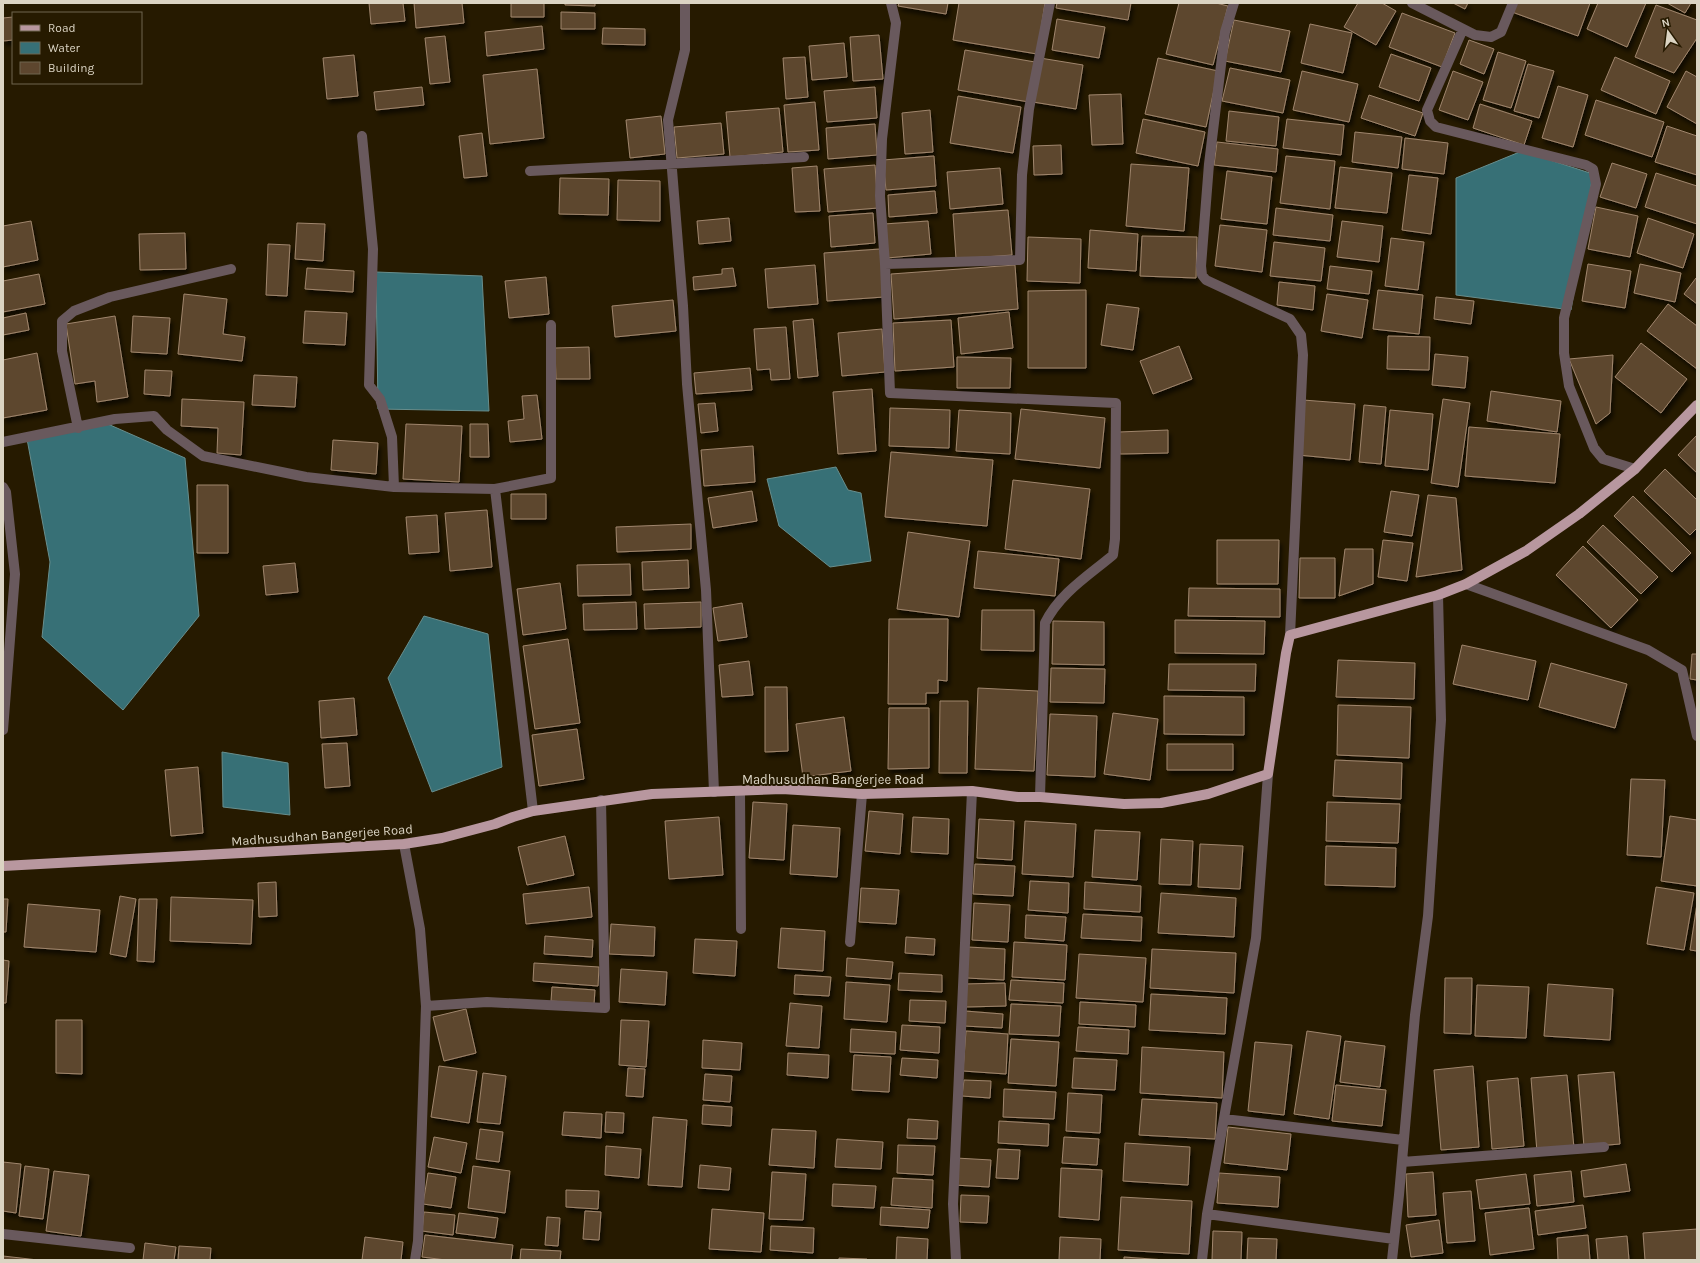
<svg xmlns="http://www.w3.org/2000/svg" width="1700" height="1263" viewBox="0 0 1700 1263" font-family="Karla,sans-serif">
<defs>
<filter id="shadow"><feDropShadow dx="2.5" dy="4.5" stdDeviation="2" flood-color="#0009"/></filter>
</defs>
<rect width="100%" height="100%" fill="#261a00"/>
<!-- water -->
<path fill="#377076" stroke="#688e8d" d="M1522,151L1593,174L1571,310L1456,295V178Z
M376,272L482,276L489,411L378,409Z
M101,421L185,458L199,616L123,710L42,637L50,562L27,439Z
M836,467L848,490L861,493L871,561L830,567L779,526L767,479Z
M424,616L488,634L502,767L432,792L388,678Z
M222,752L288,763L290,815L223,807Z"/>
<!-- building -->
<path fill="#5d462e" stroke="#a0866d" filter="url(#shadow)" d="M369,3H403L405,21L371,24Z
M414,3H462L464,23L416,28Z
M511,3H544V17H511Z
M565,3H595V6L565,5Z
M899,3H948L946,14L898,6Z
M959,3H1045L1037,54L953,40Z
M1057,3H1131L1128,20L1056,8Z
M1179,3H1216L1228,6L1213,65L1166,54Z
M1358,3H1382L1396,11L1376,45L1344,27Z
M1453,3H1468L1465,9Z
M1515,3H1590L1578,36L1512,12Z
M1598,3H1646L1627,47L1587,29Z
M1667,3H1691L1685,13Z
M1656,5L1697,20V38L1674,73L1635,57Z
M561,12L595,13V29H561Z
M1402,13L1455,33L1442,67L1389,47Z
M13,17V40L3,41V18Z
M1057,19L1105,27L1099,58L1052,50Z
M1234,20L1290,31L1281,72L1225,61Z
M1310,24L1352,33L1343,73L1301,63Z
M542,26L544,49L487,56L485,32Z
M603,28L645,29V45L602,44Z
M879,35L883,79L853,81L850,37Z
M445,36L450,82L430,84L425,38Z
M1469,40L1494,49L1484,74L1460,64Z
M844,43L847,77L812,80L809,46Z
M965,50L1035,62L1029,102L958,90Z
M1498,52L1526,61L1511,108L1483,100Z
M1391,54L1431,68L1419,101L1379,87Z
M354,55L358,96L327,99L323,58Z
M805,57L808,97L786,99L783,58Z
M1615,57L1670,81L1656,114L1601,90Z
M1040,58L1083,65L1076,109L1033,102Z
M1158,58L1218,71L1206,127L1145,114Z
M1528,64L1554,71L1539,118L1514,111Z
M1230,68L1290,80L1283,113L1222,101Z
M537,69L544,138L490,144L483,75Z
M1302,71L1358,84L1349,122L1293,110Z
M1453,71L1483,82L1468,120L1439,110Z
M1686,71L1697,77V124L1667,107Z
M1558,86L1588,95L1573,147L1542,138Z
M422,87L424,105L376,110L374,92Z
M875,87L877,118L827,122L824,91Z
M1121,94L1123,144L1092,145L1089,95Z
M1369,95L1423,113L1415,136L1361,118Z
M958,96L1021,107L1013,153L950,143Z
M1596,100L1664,122L1652,157L1585,135Z
M815,102L819,150L788,152L784,105Z
M1480,104L1532,121L1524,145L1473,128Z
M779,108L783,152L730,157L726,112Z
M930,110L933,152L905,154L902,113Z
M1229,111L1279,117L1276,146L1226,141Z
M661,116L665,154L630,158L626,120Z
M1143,119L1205,132L1198,166L1136,153Z
M1287,119L1344,125L1341,155L1283,148Z
M721,123L724,154L677,158L674,127Z
M875,124L877,155L828,159L826,128Z
M1667,126L1697,136V175L1655,162Z
M1355,132L1402,137L1398,168L1352,162Z
M482,133L487,176L464,178L459,136Z
M1405,138L1448,143L1444,174L1402,169Z
M1217,142L1278,149L1276,172L1214,165Z
M1061,145L1062,174L1034,175L1033,146Z
M934,156L936,186L886,190L883,160Z
M1286,156L1335,161L1330,209L1280,203Z
M1612,163L1647,174L1636,208L1600,197Z
M1131,164L1189,168L1184,231L1126,226Z
M875,165L878,208L828,212L824,169Z
M817,166L820,211L795,212L792,168Z
M1340,167L1392,173L1387,213L1335,208Z
M1000,168L1003,204L950,209L947,172Z
M1227,171L1272,177L1267,224L1221,219Z
M1656,173L1697,186V224L1645,207Z
M1409,175L1438,178L1431,234L1402,230Z
M560,178L609,179L608,215L559,214Z
M618,180L660,181V221L617,220Z
M935,191L937,213L889,217L888,195Z
M1596,207L1638,216L1630,257L1588,249Z
M1276,208L1333,215L1330,241L1273,235Z
M1008,210L1012,255L956,259L953,214Z
M873,213L875,243L831,247L829,216Z
M729,218L731,241L699,244L697,221Z
M1648,218L1694,234L1683,268L1637,253Z
M31,221L38,260L3,267V226Z
M928,221L931,254L887,258L884,224Z
M1342,221L1383,226L1379,262L1337,257Z
M297,223L325,224L323,261L295,259Z
M1220,225L1267,230L1262,272L1215,266Z
M1090,230L1138,234L1136,271L1088,268Z
M185,233L186,269L140,270L139,234Z
M1142,236L1197,237L1196,278L1140,276Z
M1028,237L1081,239L1080,283L1027,281Z
M1391,238L1424,242L1418,290L1385,286Z
M1274,242L1325,248L1321,281L1270,276Z
M268,244L290,245L287,296L266,295Z
M880,249L884,297L827,301L824,253Z
M1588,264L1631,271L1625,308L1582,301Z
M1640,264L1681,273L1675,302L1634,293Z
M815,265L818,304L768,308L765,269Z
M1015,265L1018,309L894,319L891,274Z
M1330,266L1372,271L1369,294L1327,289Z
M307,268L354,271L353,292L305,289Z
M733,268L736,286L694,290L693,277L722,274V269Z
M39,274L45,304L3,312V281Z
M546,277L549,314L509,318L505,281Z
M1696,278L1697,279V304L1684,294Z
M1279,282L1315,286L1313,310L1277,305Z
M1086,290V368H1028V291Z
M1378,290L1423,295L1419,334L1373,329Z
M184,294L227,299L223,334L245,337L242,361L178,354Z
M1327,294L1368,300L1362,338L1321,331Z
M1436,297L1474,301L1471,324L1434,319Z
M673,300L676,331L615,337L612,306Z
M1107,304L1139,308L1133,350L1101,345Z
M1668,304L1697,326V369L1647,331Z
M305,311L347,313L345,345L303,343Z
M1009,312L1013,348L961,354L958,318Z
M26,313L29,330L3,335V318Z
M115,316L128,397L97,402L95,381L75,384L66,324Z
M133,316L170,318L167,354L131,352Z
M813,319L818,376L798,378L793,321Z
M951,320L954,367L895,371L893,323Z
M786,327L790,379L771,380L770,369L757,370L754,329Z
M882,329L885,372L842,376L838,333Z
M1388,336L1430,337L1429,370L1387,369Z
M1641,343L1687,379L1661,413L1615,377Z
M1179,346L1192,379L1153,394L1140,361Z
M589,347L590,379H556L555,348Z
M37,353L47,410L3,418V360Z
M1435,354L1468,357L1465,388L1432,385Z
M1613,355L1610,413L1596,424L1569,359Z
M957,357L1011,358L1010,388H957Z
M750,368L752,390L696,394L694,373Z
M145,370L172,371L170,396L144,394Z
M254,375L297,377L295,407L252,405Z
M872,389L876,451L838,454L833,392Z
M1491,391L1561,401L1557,432L1487,421Z
M537,395L542,439L510,442L508,421L524,419L522,396Z
M182,399L244,402L241,455L217,453L218,428L181,426Z
M1443,399L1470,403L1458,487L1431,483Z
M1303,400L1355,404L1350,460L1298,455Z
M715,403L718,431L701,433L698,404Z
M1364,405L1386,407L1381,464L1359,462Z
M890,408L950,410L949,448L889,446Z
M1021,409L1105,418L1100,468L1015,459Z
M959,410L1011,413L1010,454L956,451Z
M1390,410L1433,414L1428,470L1385,466Z
M406,424L462,426L459,482L403,479Z
M470,424H488L489,457H470Z
M1469,427L1560,434L1555,483L1465,476Z
M1168,430V453L1120,454L1119,432Z
M1697,435V473L1678,455Z
M333,440L378,443L376,474L331,470Z
M753,446L755,482L704,486L701,450Z
M891,452L993,460L987,526L885,517Z
M1665,469L1697,500V528L1690,535L1644,491Z
M1013,480L1090,489L1081,559L1005,549Z
M197,485H228V553H197Z
M752,491L757,521L713,528L708,498Z
M1391,491L1419,495L1412,536L1384,532Z
M511,494H546V519H511Z
M1428,495L1456,498L1462,570L1416,577Z
M1633,496L1691,553L1672,572L1614,516Z
M487,510L492,567L450,571L445,513Z
M437,515L439,552L409,554L406,517Z
M691,524V549L617,552L616,527Z
M1603,525L1658,577L1641,594L1587,542Z
M908,532L970,541L959,617L897,609Z
M1217,540H1279L1278,584H1217Z
M1383,540L1413,543L1407,581L1378,577Z
M1583,546L1638,600L1611,628L1556,575Z
M1345,549H1373V584L1339,596Z
M978,551L1059,559L1055,596L974,588Z
M1300,558H1335V598H1299Z
M688,560L689,588L643,590L642,562Z
M295,563L298,592L266,595L263,566Z
M630,564L631,595L578,596L577,565Z
M560,583L566,629L523,635L517,589Z
M1189,588L1280,589V617L1188,616Z
M636,602L637,629L584,630L583,604Z
M701,602V627L645,629L644,604Z
M742,603L747,637L718,641L713,608Z
M982,610H1034V651L981,650Z
M889,619H948L947,681L938,680V693H926V704H888Z
M1175,620L1265,621L1264,654L1175,653Z
M1053,621L1104,622V665L1052,664Z
M568,639L580,723L535,729L523,646Z
M1462,645L1536,661L1528,700L1453,684Z
M1692,654H1697V680L1690,679Z
M1338,660L1415,663L1414,699L1336,697Z
M749,661L753,695L722,697L719,665Z
M1551,663L1627,684L1615,728L1539,707Z
M1169,664H1256L1255,691L1168,690Z
M1051,668L1105,669L1104,703L1050,702Z
M765,687H787L788,751L765,752Z
M978,688L1038,691L1034,771L975,769Z
M1164,696L1244,697V735L1164,734Z
M354,698L357,735L321,738L319,701Z
M940,701H968L967,773H939Z
M1338,705L1411,707L1409,758L1337,755Z
M889,708H929V768L888,769Z
M1113,713L1158,719L1150,780L1104,774Z
M1050,714L1097,716L1095,777L1047,775Z
M844,717L851,771L803,777L796,724Z
M577,729L584,779L539,786L532,735Z
M347,743L350,786L325,788L322,744Z
M1167,744H1233V770H1167Z
M1335,760L1402,763L1401,799L1333,796Z
M198,767L203,833L171,836L165,770Z
M1631,779L1665,780L1661,857L1627,855Z
M753,802L787,804L784,860L749,858Z
M1327,802L1400,804L1398,843L1326,841Z
M869,811L903,814L900,854L865,851Z
M1670,816L1697,820V886L1661,881Z
M719,817L723,875L669,879L665,821Z
M913,817L949,819L948,854L911,852Z
M979,819L1014,821L1012,860L977,858Z
M1025,821L1076,824L1073,877L1022,874Z
M793,825L840,828L837,877L790,874Z
M1095,830L1140,832L1137,880L1092,877Z
M565,836L574,875L527,885L518,847Z
M1161,839L1193,841L1191,885L1159,884Z
M1200,844L1243,846L1240,889L1198,887Z
M1326,846L1396,848L1395,887L1325,885Z
M975,864L1015,866L1013,896L973,894Z
M1030,881L1069,883L1068,913L1028,910Z
M276,882L277,916L259,917L258,883Z
M1085,882L1141,886L1140,912L1084,909Z
M589,887L592,917L526,924L523,894Z
M1656,887L1694,893L1684,950L1647,944Z
M861,888L899,890L896,924L859,922Z
M1161,893L1236,898L1234,937L1158,933Z
M120,896L136,899L126,957L110,954Z
M171,897L253,900L251,944L170,941Z
M3,899H8L6,932H3Z
M139,899H157L154,962L137,961Z
M974,903L1010,905L1008,942L972,940Z
M28,904L100,910L96,952L24,947Z
M1697,904V951L1690,950Z
M1083,914L1142,917L1141,941L1081,938Z
M1026,915L1066,917L1064,941L1025,938Z
M611,924L655,927L654,956L609,954Z
M781,928L825,931L823,971L778,968Z
M545,936L593,940L592,957L544,954Z
M906,937L935,939L934,955L905,953Z
M695,939L737,941L735,976L693,973Z
M1014,942L1067,945L1065,980L1012,977Z
M968,947L1005,949L1004,980L967,978Z
M1152,949L1236,953L1234,993L1150,988Z
M1079,954L1146,958L1143,1002L1076,998Z
M847,958L893,962L891,979L846,976Z
M3,960L9,961L6,1003H3Z
M534,963L599,967L598,986L533,981Z
M621,969L667,972L665,1005L619,1002Z
M899,973L942,975V992L898,990Z
M795,975L831,977L829,996L794,994Z
M1445,978H1472L1471,1034L1444,1033Z
M1011,980L1064,983L1063,1003L1009,1000Z
M846,982L890,985L887,1022L844,1019Z
M1005,983L1006,1006L965,1007L964,984Z
M1548,984L1613,989L1610,1040L1544,1036Z
M1477,985L1529,987L1526,1038L1475,1036Z
M552,987L595,990L594,1004L551,1001Z
M1151,994L1227,998L1225,1034L1149,1030Z
M910,1000L946,1001L945,1023L909,1021Z
M1080,1002L1136,1005L1135,1027L1079,1024Z
M790,1003L822,1006L819,1048L786,1046Z
M1011,1004L1061,1006L1059,1036L1009,1034Z
M466,1009L476,1053L444,1061L433,1017Z
M965,1011L1003,1014L1002,1028L964,1026Z
M56,1020H82V1074L56,1073Z
M621,1020L649,1021L646,1067L619,1065Z
M902,1025L940,1027L939,1053L900,1050Z
M1078,1027L1129,1030L1128,1054L1076,1051Z
M851,1029L896,1032L895,1054L850,1052Z
M966,1031L1008,1034L1006,1074L963,1071Z
M1307,1031L1341,1036L1329,1119L1294,1114Z
M1011,1039L1059,1042L1056,1086L1008,1083Z
M703,1040L742,1043L740,1070L702,1068Z
M1345,1041L1385,1046L1380,1087L1340,1082Z
M1255,1042L1292,1045L1284,1115L1248,1111Z
M1142,1047L1224,1052L1222,1098L1140,1093Z
M788,1053L829,1055L828,1078L787,1075Z
M854,1055L891,1057L889,1092L852,1090Z
M902,1058L938,1060L937,1078L900,1075Z
M1074,1058L1117,1060L1115,1090L1072,1088Z
M439,1066L477,1071L469,1123L431,1117Z
M1473,1066L1479,1147L1441,1150L1434,1070Z
M628,1068L645,1069L643,1097L626,1096Z
M1614,1072L1620,1144L1584,1147L1578,1075Z
M483,1073L506,1076L500,1124L477,1122Z
M705,1074L732,1076L730,1102L703,1100Z
M1567,1075L1574,1148L1537,1152L1531,1078Z
M1518,1078L1524,1146L1492,1149L1487,1081Z
M964,1080L991,1081L990,1098L962,1096Z
M1336,1085L1386,1090L1382,1126L1332,1121Z
M1004,1089L1056,1092L1054,1119L1003,1117Z
M1068,1093L1102,1095L1100,1133L1066,1131Z
M1142,1099L1217,1103L1215,1139L1139,1135Z
M703,1105L732,1107L731,1126L702,1124Z
M564,1112L602,1114L601,1138L562,1135Z
M606,1112L624,1113L623,1133L605,1132Z
M653,1117L687,1120L682,1187L648,1185Z
M908,1119L938,1121L937,1139L907,1138Z
M999,1121L1049,1124L1048,1146L998,1143Z
M1228,1127L1291,1134L1287,1170L1224,1163Z
M480,1129L503,1132L499,1162L476,1159Z
M772,1129L816,1131L814,1168L769,1165Z
M434,1137L467,1143L461,1173L428,1167Z
M1064,1137L1099,1139L1097,1165L1062,1163Z
M837,1139L883,1142L881,1169L835,1167Z
M1125,1143L1190,1147L1188,1185L1123,1181Z
M898,1145L935,1146L933,1175L897,1173Z
M606,1146L641,1149L639,1178L605,1175Z
M998,1149L1020,1150L1018,1179L996,1178Z
M956,1158L991,1160L989,1187L954,1185Z
M3,1162L21,1164L16,1213L3,1211Z
M1626,1164L1630,1191L1584,1197L1581,1171Z
M700,1165L731,1168L729,1190L698,1188Z
M25,1166L49,1169L43,1219L19,1216Z
M473,1166L510,1171L505,1213L468,1208Z
M1061,1168L1102,1170L1099,1220L1059,1217Z
M54,1171L89,1175L81,1236L46,1231Z
M1571,1171L1574,1202L1537,1206L1534,1175Z
M772,1172L806,1174L803,1220L769,1219Z
M1433,1172L1436,1215L1408,1217L1406,1174Z
M428,1173L456,1177L451,1208L423,1204Z
M1219,1173L1280,1177L1278,1207L1217,1203Z
M1526,1174L1530,1204L1480,1209L1476,1180Z
M893,1178L933,1180L932,1208L891,1205Z
M833,1184L876,1186L874,1208L832,1206Z
M566,1190L599,1191L598,1209L566,1207Z
M1471,1191L1475,1241L1447,1243L1443,1193Z
M961,1195L989,1196L987,1223L960,1222Z
M1121,1197L1192,1201L1189,1254L1118,1250Z
M1583,1205L1586,1228L1538,1235L1535,1211Z
M881,1207L930,1210L928,1228L880,1225Z
M1529,1208L1534,1249L1490,1255L1485,1213Z
M712,1209L764,1213L761,1252L709,1249Z
M585,1211L601,1212L599,1240L583,1239Z
M424,1212L455,1215L453,1235L422,1231Z
M459,1213L498,1218L495,1238L456,1233Z
M547,1217L560,1218L558,1246L545,1245Z
M1439,1220L1443,1253L1411,1257L1406,1225Z
M771,1226L814,1228L813,1253L770,1250Z
M1697,1229V1260H1645L1643,1233Z
M1213,1231L1242,1232L1241,1260H1212Z
M425,1235L513,1245L511,1260H446L422,1257Z
M1588,1235L1590,1260H1558L1557,1238Z
M1627,1236L1629,1260H1598L1596,1239Z
M365,1237L403,1242L401,1260H362Z
M897,1237L928,1239L927,1260H896Z
M1060,1237L1101,1239L1100,1260H1059Z
M1248,1238L1277,1239L1276,1260H1247Z
M145,1243L176,1247L174,1260H143Z
M179,1246L211,1248L210,1260H178Z
M521,1249L561,1251L560,1260H520Z
M3,1256L38,1260H3Z
M1124,1257L1165,1260H1124Z
M839,1258L867,1259V1260H839Z"/>
<g fill="none" stroke-linecap="round" stroke-linejoin="round">
<!-- minor -->
<path stroke="#69595d" stroke-width="10" d="M685,3V50L668,120L683,306L687,384L706,590L714,792
M891,3L896,23L882,139L880,196L885,264L890,393L1116,403L1115,539L1113,555C1088,576 1060,593 1045,623L1040,797
M1234,3L1225,32L1209,164L1201,266L1202,275L1206,280L1290,319L1301,335L1303,355L1290,635
M1412,3L1475,35L1491,37L1501,32L1513,3
M1463,29L1427,110L1430,121L1436,127L1586,165L1593,169L1596,184L1564,318V353L1569,386L1594,448L1603,459L1635,469
M362,136L373,249L369,385L380,399L392,437L394,487
M530,171L804,157
M885,264L1020,260L1022,175L1029,109L1050,3
M78,428L62,351V321L74,311L110,297L231,269
M3,442L115,419L154,416L167,430L203,456L306,477L394,487L495,489L533,811
M3,487L6,492L15,574L3,730
M495,489L551,478V325
M740,791L741,929
M404,844L420,929L426,1006L487,1002L605,1008L601,800
M850,942L862,794
M1224,1119L1403,1140
M1402,1162L1604,1147
M1207,1214L1394,1239
M3,1234L130,1248
M415,1260L418,1241L426,1006
M956,1260L953,1204L972,791
M1202,1260L1207,1214L1256,938L1268,774
M1392,1260L1399,1195L1415,1015L1428,916L1441,720L1438,595"/>
<!-- tertiary -->
<path stroke="#69595d" stroke-width="10" d="M1466,584L1648,650L1682,670L1697,736"/>
<!-- primary -->
<path stroke="#b8979f" stroke-width="10" d="M3,866L404,844L442,838L495,824L513,817L533,811L652,794L782,789L862,794L972,791L1018,797H1040L1124,804L1161,803L1208,794L1268,774L1286,653L1290,635L1438,595L1466,584L1526,551L1579,514L1635,469L1697,405"/>
</g>
<g text-anchor="middle" dominant-baseline="central" stroke-width="4" stroke-linejoin="round" paint-order="stroke">
<!-- street labels -->
<g font-size="13" fill="#dbd4c3" stroke="#261a00">
<text x="833" y="779">Madhusudhan Bangerjee Road</text>
<text transform="translate(322 835) rotate(-4)">Madhusudhan Bangerjee Road</text>
</g>
</g>
<!-- border -->
<rect width="1700" height="1263" fill="none" stroke="#dbd4c3" stroke-width="8"/>
<!-- legend -->
<rect x="12" y="12" width="130" height="72" fill="#261a00" stroke="#6e644e"/>
<rect x="20" y="25" width="20" height="6" fill="#b8979f" stroke="#6e644e"/>
<text x="48" y="32" font-size="12" fill="#dbd4c3">Road</text>
<rect x="20" y="42" width="20" height="12" fill="#377076" stroke="#6e644e"/>
<text x="48" y="52" font-size="12" fill="#dbd4c3">Water</text>
<rect x="20" y="62" width="20" height="12" fill="#5d462e" stroke="#6e644e"/>
<text x="48" y="72" font-size="12" fill="#dbd4c3">Building</text>
<!-- north arrow -->
<g transform="translate(1668 32) rotate(346)" stroke="#261a00" stroke-width="3" paint-order="stroke">
<path d="M0-3L7 15L0 10L-7 15Z" fill="#dbd4c3"/>
<text y="-6" font-size="11" font-weight="bold" text-anchor="middle" fill="#dbd4c3">N</text>
</g>
</svg>
